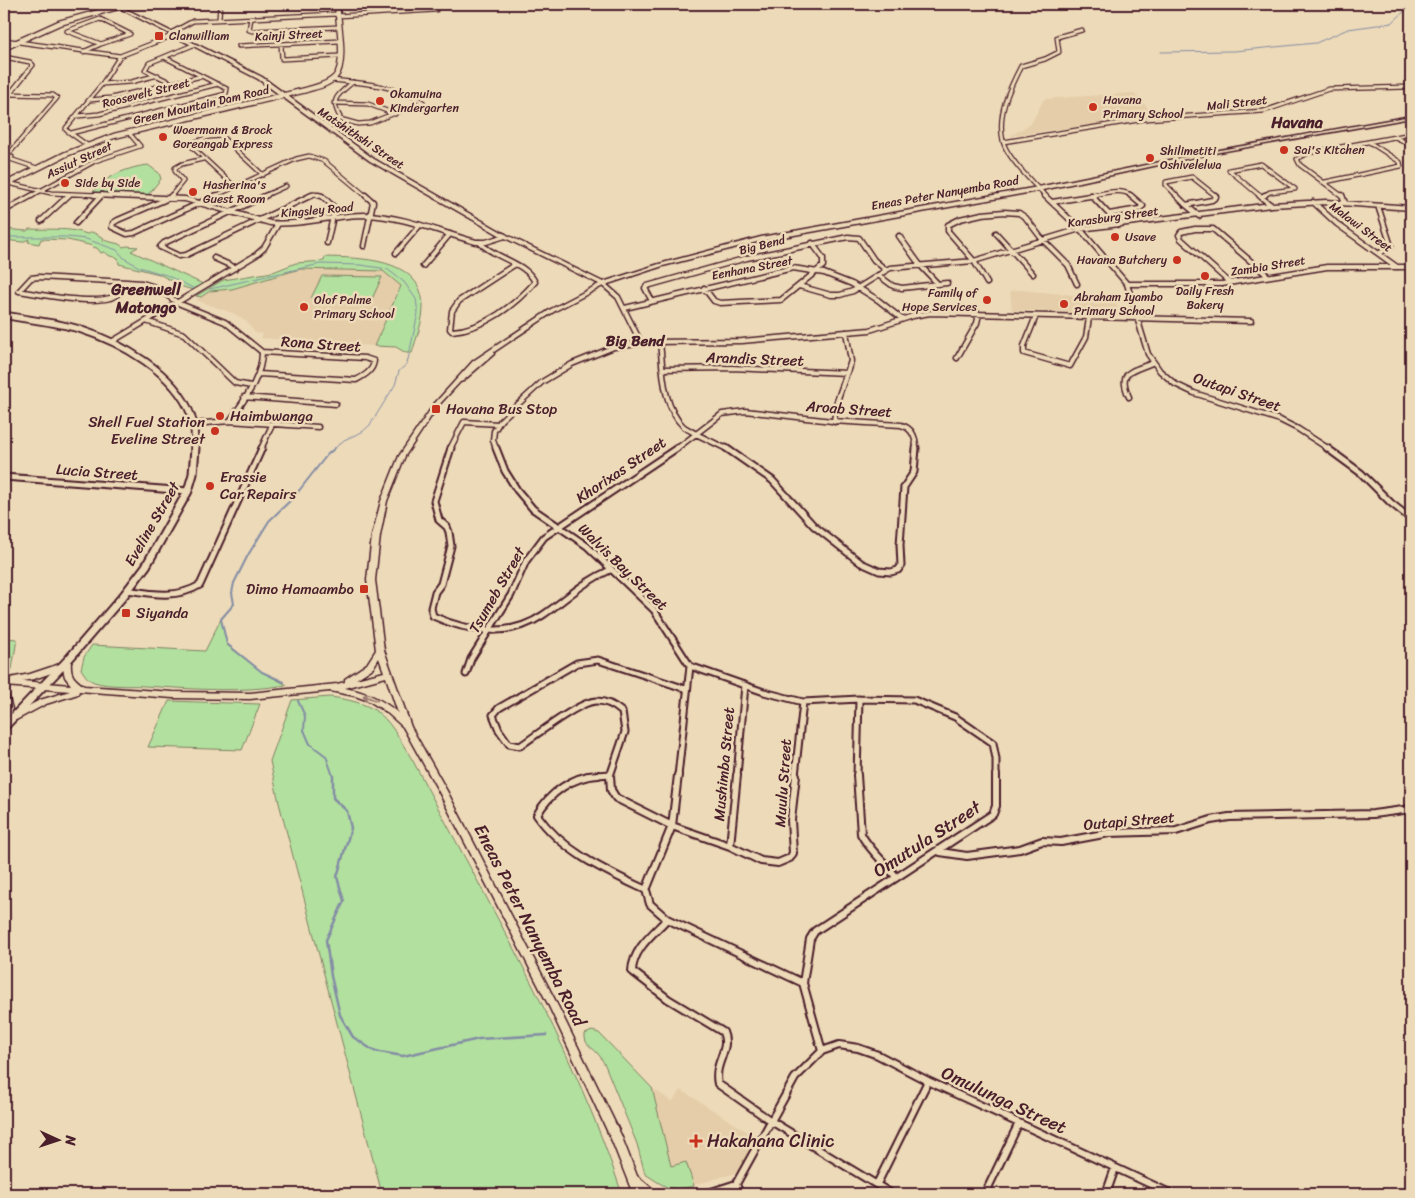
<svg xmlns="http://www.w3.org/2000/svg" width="1415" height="1198" viewBox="0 0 1415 1198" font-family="Sriracha,sans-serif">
<rect width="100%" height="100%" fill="#eddab8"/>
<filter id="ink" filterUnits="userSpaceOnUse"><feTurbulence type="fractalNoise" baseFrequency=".02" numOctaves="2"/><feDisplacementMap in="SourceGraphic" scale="10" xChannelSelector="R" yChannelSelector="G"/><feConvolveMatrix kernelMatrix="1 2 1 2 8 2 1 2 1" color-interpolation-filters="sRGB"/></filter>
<g filter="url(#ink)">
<!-- built -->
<path fill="#e4cda8" d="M1133,93L1156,116L1010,136L1031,124L1044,99Z
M300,269L383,271L401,286L374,346L261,338L263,334L255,333L247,322L235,314L196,300L210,291L232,289Z
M1020,290L1115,299L1119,313L1012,310L1010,291Z
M652,1088L672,1102L681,1090L757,1138L739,1172L677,1190L667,1188L645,1174L637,1144Z"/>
<!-- green -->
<path fill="#b2e09e" stroke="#7e8064" d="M148,165L159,173L161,179L148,195L93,192C105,176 129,167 148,165Z
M4,229L27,231L29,229C48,230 69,227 87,234L92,232L104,238L103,240L119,244L123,247L127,246L138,247L131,251L203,284L193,290L183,287L159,274L119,264L118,258L110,256L104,252L101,253L97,248L92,247L93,246L68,240L41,239L39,244L28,242L29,239L22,242L4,240Z
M325,257C359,258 420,257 423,304C424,320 416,338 412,353H406L396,347L374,346L401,286L383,271L300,269L232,289L210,291L201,297L196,296L223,280L273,272L296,263L324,261Z
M322,276L382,277L372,299L311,298Z
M221,619L227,645L262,672L287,685C239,693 192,689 144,686C129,685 109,687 94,682C87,679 85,675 81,669L84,657L92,645L205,651Z
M4,638L17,639L12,669L4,678Z
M330,697C383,704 386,717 413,761C487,902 572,1042 622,1194H382L279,803L270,761L292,700Z
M169,701L260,704L242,750L148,747Z
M592,1031L599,1033L652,1088L671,1166L686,1162L694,1186C668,1192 666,1187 645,1174L637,1144L605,1065C603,1062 601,1057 598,1054C592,1046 584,1046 585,1034Z"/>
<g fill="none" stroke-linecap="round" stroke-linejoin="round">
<!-- stream-far2 -->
<path stroke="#848da5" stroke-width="1" d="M1161,52L1234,51L1316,43L1348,29L1392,23L1411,5
M4,237H67L86,239L117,250L124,258L139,267L166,275L195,289
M210,289L320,264L361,265L387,269L404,282L416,299L418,313L407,364L399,371L395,385L370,425L362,432L344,440L334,449"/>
<!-- stream-far1 -->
<path stroke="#848da5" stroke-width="2" d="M284,682L262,672L227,644L221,619L234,604L232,593L234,583L248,555L269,521L294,497L327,455L335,448
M298,701L305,716L304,730L310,744L326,756L333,776"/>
<!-- stream -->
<path stroke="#848da5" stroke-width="2.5" d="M333,775V798L347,811L351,828L337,877L344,901L326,940L331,976L340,1015L353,1037L374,1051L403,1056L479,1039L546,1035"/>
<defs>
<path id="minor-far3" d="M337,16L436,10L433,4
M251,18L249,30L252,31L338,27
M100,19L130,34L101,44L67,31Z
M219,19L220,4
M171,33L193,21L337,14
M4,40L120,56
M281,44L282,59L340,56
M239,46L340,41
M83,52L101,44
M4,57L30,62L33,65L4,101
M164,57L149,63L145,70L172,83
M331,80C363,83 395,85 423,102L370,123L358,124L340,119
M102,84L131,82L158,75
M4,94L53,95L57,98L7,156
M90,100L111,98L202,76
M334,103L368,104L395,114
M78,116L99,114L218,84
M332,132L340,117C329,98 339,94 353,82
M71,133L226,94L227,89L164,57L193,45
M1395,137L1411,145
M1003,142L1145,119L1264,111L1329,89L1411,87
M87,145L66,130V128L102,84L120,56L174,35
M4,157H12L4,160
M10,159L37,168
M1325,182L1401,166L1400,162L1369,142
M8,183L51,193L122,196
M235,187L189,144L209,137L221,136L263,175
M31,196L95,161L140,146L129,133
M68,196L70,194
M171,196L183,181L175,171V168L182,164L203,159
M215,196L296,159L309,156L324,161L366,196
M264,196L286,186
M309,196L314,194L322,196
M1046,196C1034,185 1006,156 1003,141C997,114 1009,89 1021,66L1045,59L1059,52L1057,37L1082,30
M1088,196C1102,194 1121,187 1132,196
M1177,196L1166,185V182L1192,177L1216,196
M1260,196L1229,170L1261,164L1295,189L1270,192L1263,196
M1342,196L1300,165L1297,159L1308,153L1411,134"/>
<path id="minor-far2" d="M94,195L185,199L270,223C301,226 333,215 365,215C404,216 439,232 476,242H486L505,236
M172,195L169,198L118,220L113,223L112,227L127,234L134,233L217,195
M267,195L164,243L160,247L179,256L186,255L312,195
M318,195L322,196L335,208L327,243
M1044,195L1080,229L1127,284L1148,354L1160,371L1175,384L1194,393L1280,420L1298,429L1329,449
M1091,195L1119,225
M1176,195L1186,205
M1259,195L1261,197
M1342,195L1345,203
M1261,197L1271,205
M1261,197L1265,195
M1052,202L1096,195
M1313,202L1337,224L1397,267
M1186,205L1199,216
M1186,205L1212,200L1216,197L1215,195
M1378,206L1391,246L1380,253
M4,211L33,195
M1109,214L1139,209L1143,206L1130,195
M41,221L69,195
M76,223L102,195
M996,233L1033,274
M899,236L920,265L937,283
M479,242C495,259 524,261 535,282C515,305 484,329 452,331L450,329L452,311L459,301L514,265
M364,246L373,202L365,195
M396,253L420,225
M214,258L236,268
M423,266L450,234
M878,275L893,286L902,288L947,283
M39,277L127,282C123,288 118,296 110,298C89,304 42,295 19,291L31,278Z
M127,282L142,283L155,287L178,303L225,322L262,352C262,378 244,400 230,421
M1229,282L1181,239L1179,235L1181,232L1195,229H1213L1268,276
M987,283L974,261L948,231V225L960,219L982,214L1004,212L1019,213L1026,218L1042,239L1068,265L1077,284
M603,284L618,297L641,343
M1127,284H1222L1327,267H1411
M799,286L831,295H840L853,291L890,268L974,261L1080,229L1271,205L1326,202L1411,208
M704,288L714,301L720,303L781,300L823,266V258L812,243
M652,301L645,288L647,286L747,258L848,237L859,238L874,260L886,270
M625,308L793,268L824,273L852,284L878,300L902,319
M1036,316L1024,346V353L1070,366L1086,337L1089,318
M146,321L184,334L235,383L251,386
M113,341L256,255L264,248L278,224
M660,342C663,368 662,406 683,426C686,429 692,431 696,434
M957,358L977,323L979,314
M663,369L732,368L847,373
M259,374L356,380C364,376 373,371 374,361L365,358L262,352
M244,397L336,404
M1129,397C1117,371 1131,372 1152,363
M834,422L836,404L851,361L846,332
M193,424L230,421L318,427
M696,434L727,449
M696,434L722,414L745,411L832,421L901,425C912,428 916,437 916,449
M261,449L272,425
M450,449L464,422L498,424
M496,449L493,440L494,431L501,420L542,382L572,364L614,347L652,342L742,341L870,330L913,316L930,313L1251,321
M676,449L696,434"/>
<path id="minor-far1" d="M451,448L434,501L439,520L447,527L449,532L451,546L441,584L435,592L431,608L433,616C468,632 510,638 543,615C568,598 581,583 610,570
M496,448L505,471L517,490L533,509L587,546L654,610L690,666L678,776
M726,448L772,480L814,526L861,563L879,571L891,572L898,570L901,566L900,545L904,487L914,472L916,448
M1327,448L1361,473L1391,503L1411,519
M4,477L188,491
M127,590C152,594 177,599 200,585L262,448
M690,666L764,692L803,702L859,699L914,700L955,717L993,743L996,759V776
M466,674L471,659L511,595L526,561L544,537L677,448
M586,776L610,774
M610,776L625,732L622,712C615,706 607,701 597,701C579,701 537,735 520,746L509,744L499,730L493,715L499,708L577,663L598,660L686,689
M737,776L745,685
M795,776L803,702
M857,776L859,699"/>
<path id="minor" d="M598,775C573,776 549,793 537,815C563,852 606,871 646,890
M610,775L611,790L616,798L672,826L730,846L761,861L778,863L790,858L793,853L791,820L796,775
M678,775L672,826L646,890L650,904L667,919L803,983
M857,775L861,834C869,850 885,862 896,877
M730,846L737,775
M940,852L967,856L1020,849L1042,841L1061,842L1109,833L1176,831L1211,820L1229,817L1373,814L1411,809
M667,919C653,934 633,949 632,971L668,999L723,1032C731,1051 713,1062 718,1084L771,1121L892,1194
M822,1051L839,1045L858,1048L878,1055L928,1081L1172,1194
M736,1184L740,1194
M877,1184L928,1081
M705,1194L736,1184L795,1078L822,1051L803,983L810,939L815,931L993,814L996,806V775
M985,1194L1019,1123
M1106,1194L1115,1168"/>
<path id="tertiary-far2" d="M4,48L59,23L118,7
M4,185L66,154L114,136L306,90C315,87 328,85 335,77C347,64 338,22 337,4"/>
<path id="tertiary-far1" d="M4,315C29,320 55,322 79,329C120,342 175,372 191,415C195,425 195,438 194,449"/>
<path id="tertiary" d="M4,727L67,661L124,595L146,566L188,491L193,474L195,448"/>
<path id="secondary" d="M111,4H116L262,77L374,159L507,235L603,282L659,264L761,237L1038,187L1214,151L1411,116V118L1214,153L1038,191L761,241L663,266L605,285L555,311L494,352V354L463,381L460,382L438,406L405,456L387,501L380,536L375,580L384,650L411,727L447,791L554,998L621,1135L637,1176L654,1190L655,1194H633L612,1141L548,1004L439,792L403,727L385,711L369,701L355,696L330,691L250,699L173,698L79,691L78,694L46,704L16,720H10L8,728L4,729V692L7,693L8,695L12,709L11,715L40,700L70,691L4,686V680L9,681L10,678L30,674L63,663L64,659L67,658L71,661C70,675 73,678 84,686L173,692L250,693L337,684L345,682V679L367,664L376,650L367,580L372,536L381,501L399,456L434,404L473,361L551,309L599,284L503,237L370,161L258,79ZM379,658L384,672L356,679L373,668ZM63,669L65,677L71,685L22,681L34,679ZM386,677L398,713C382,699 366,692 345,688Z"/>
</defs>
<!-- minor-far3 casing -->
<use href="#minor-far3" stroke="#4a1f2b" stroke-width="5.5"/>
<!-- minor-far2 casing -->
<use href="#minor-far2" stroke="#4a1f2b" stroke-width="7"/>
<!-- minor-far1 casing -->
<use href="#minor-far1" stroke="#4a1f2b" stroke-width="9"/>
<!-- minor casing -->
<use href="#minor" stroke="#4a1f2b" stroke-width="10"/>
<!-- tertiary-far2 casing -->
<use href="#tertiary-far2" stroke="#4a1f2b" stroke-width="7"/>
<!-- tertiary-far1 casing -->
<use href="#tertiary-far1" stroke="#4a1f2b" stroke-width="9"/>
<!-- tertiary casing -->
<use href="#tertiary" stroke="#4a1f2b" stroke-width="11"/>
<!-- secondary casing -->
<use href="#secondary" stroke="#4a1f2b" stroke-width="3"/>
<!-- minor-far3 -->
<use href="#minor-far3" stroke="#eddab8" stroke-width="3"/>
<!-- minor-far2 -->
<use href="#minor-far2" stroke="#eddab8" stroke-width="4"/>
<!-- minor-far1 -->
<use href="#minor-far1" stroke="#eddab8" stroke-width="5"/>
<!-- minor -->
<use href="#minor" stroke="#eddab8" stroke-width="6"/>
<!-- tertiary-far2 -->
<use href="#tertiary-far2" stroke="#eddab8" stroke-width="4.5"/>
<!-- tertiary-far1 -->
<use href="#tertiary-far1" stroke="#eddab8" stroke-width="5.5"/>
<!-- tertiary -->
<use href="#tertiary" stroke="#eddab8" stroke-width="7"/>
<!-- secondary -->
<use href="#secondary" fill="#eddab8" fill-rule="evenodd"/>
</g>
<!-- one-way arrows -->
<defs><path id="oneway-shaft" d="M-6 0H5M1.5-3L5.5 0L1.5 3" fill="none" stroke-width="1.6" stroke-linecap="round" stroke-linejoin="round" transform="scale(1.25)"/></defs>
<use stroke="#9c7c72" href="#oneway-shaft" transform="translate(370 698) rotate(-160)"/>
</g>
<!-- markers -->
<g fill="#c8321e" stroke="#eddab8" stroke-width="2">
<rect x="154" y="31" width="10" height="10" rx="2.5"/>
<circle cx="380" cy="101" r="5"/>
<circle cx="1093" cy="107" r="5"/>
<circle cx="163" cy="137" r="5"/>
<circle cx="1284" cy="150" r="5"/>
<circle cx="1150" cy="158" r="5"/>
<circle cx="65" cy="183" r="5"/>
<circle cx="193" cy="192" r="5"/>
<circle cx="1115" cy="237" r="5"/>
<circle cx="1177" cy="260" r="5"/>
<circle cx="1205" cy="276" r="5"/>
<circle cx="987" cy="300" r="5"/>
<circle cx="1064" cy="304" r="5"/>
<circle cx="304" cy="307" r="5"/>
<rect x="431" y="404" width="10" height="10" rx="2.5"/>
<circle cx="220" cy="416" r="5"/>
<circle cx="215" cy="431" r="5"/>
<circle cx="210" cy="486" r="5"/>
<rect x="359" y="584" width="10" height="10" rx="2.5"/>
<rect x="121" y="608" width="10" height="10" rx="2.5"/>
<path d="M693.5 1133.5h5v5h5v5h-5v5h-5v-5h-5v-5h5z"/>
</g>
<g text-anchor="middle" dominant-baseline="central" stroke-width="5" stroke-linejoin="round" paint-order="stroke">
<!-- far-street labels -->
<g font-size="12" fill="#4a1f2b" stroke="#eddab8">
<text transform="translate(289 35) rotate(-3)">Kainji Street</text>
<text transform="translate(146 93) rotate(-14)">Roosevelt Street</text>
<text transform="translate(1237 103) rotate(-6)">Mali Street</text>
<text transform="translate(201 105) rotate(-13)">Green Mountain Dam Road</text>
<text transform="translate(361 138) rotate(34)">Matshithshi Street</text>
<text transform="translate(79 160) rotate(-25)">Assiut Street</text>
<text transform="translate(945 193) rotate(-10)">Eneas Peter Nanyemba Road</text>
<text transform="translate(317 210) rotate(-5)">Kingsley Road</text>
<text transform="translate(1113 217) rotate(-8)">Karasburg Street</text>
<text transform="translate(1361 227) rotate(37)">Malawi Street</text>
<text transform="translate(762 245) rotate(-14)">Big Bend</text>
<text transform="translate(1268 266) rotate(-9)">Zambia Street</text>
<text transform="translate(752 268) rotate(-11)">Eenhana Street</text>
</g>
<!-- far-poi labels -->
<g font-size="12" fill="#4a1f2b" stroke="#eddab8" text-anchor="start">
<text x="169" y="36">Clanwilliam</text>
<text x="390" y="94">Okamuina<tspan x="390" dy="14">Kindergarten</tspan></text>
<text x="1103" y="100">Havana<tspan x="1103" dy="14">Primary School</tspan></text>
<text x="173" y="130">Woermann &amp; Brock<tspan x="173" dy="14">Goreangab Express</tspan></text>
<text x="1294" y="150">Sai's Kitchen</text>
<text x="1160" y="151">Shilimetiti<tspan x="1160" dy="14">Oshivelelwa</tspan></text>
<text x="75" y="183">Side by Side</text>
<text x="203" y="185">Hasherina's<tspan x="203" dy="14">Guest Room</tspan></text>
<text x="1125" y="237">Usave</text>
<text x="1167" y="260" text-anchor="end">Havana Butchery</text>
<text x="1205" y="291" text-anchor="middle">Daily Fresh<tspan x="1205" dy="14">Bakery</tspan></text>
<text x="977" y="293" text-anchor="end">Family of<tspan x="977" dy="14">Hope Services</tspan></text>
<text x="1074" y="297">Abraham Iyambo<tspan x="1074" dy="14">Primary School</tspan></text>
<text x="314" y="300">Olof Palme<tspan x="314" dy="14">Primary School</tspan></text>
</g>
<!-- far-quarter labels -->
<g font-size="15" font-weight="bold" fill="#4a1f2b" stroke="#eddab8">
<text x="635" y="341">Big Bend</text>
</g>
<!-- street labels -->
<g font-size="15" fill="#4a1f2b" stroke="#eddab8">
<text transform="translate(321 344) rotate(4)">Rona Street</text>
<text transform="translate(755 359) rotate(2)">Arandis Street</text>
<text transform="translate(1237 392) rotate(19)">Outapi Street</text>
<text transform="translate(849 409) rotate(4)">Aroab Street</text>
<text transform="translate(621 470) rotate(-34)">Khorixas Street</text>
<text transform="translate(97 472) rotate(4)">Lucia Street</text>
<text transform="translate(152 524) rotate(-60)">Eveline Street</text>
<text transform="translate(623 567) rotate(44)">Walvis Bay Street</text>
<text transform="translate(497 590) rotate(-60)">Tsumeb Street</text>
<text transform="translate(724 764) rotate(-85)">Mushimba Street</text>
<text transform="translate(783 783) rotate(-86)">Muulu Street</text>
<text transform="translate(1129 821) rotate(-5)">Outapi Street</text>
</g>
<!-- poi labels -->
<g font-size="15" fill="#4a1f2b" stroke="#eddab8" text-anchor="start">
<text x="446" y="409">Havana Bus Stop</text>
<text x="230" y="416">Haimbwanga</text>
<text x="205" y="422" text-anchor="end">Shell Fuel Station<tspan x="205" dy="17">Eveline Street</tspan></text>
<text x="220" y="477">Erassie<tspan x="220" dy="17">Car Repairs</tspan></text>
<text x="354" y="589" text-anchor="end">Dimo Hamaambo</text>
<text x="136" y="613">Siyanda</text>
</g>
<!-- far-district labels -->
<g font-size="16" font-weight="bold" fill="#4a1f2b" stroke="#eddab8">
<text x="1297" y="122">Havana</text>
<text x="146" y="289">Greenwell<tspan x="146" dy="18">Matongo</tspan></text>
</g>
<!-- near-street labels -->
<g font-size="18" fill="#4a1f2b" stroke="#eddab8">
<text transform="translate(927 839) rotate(-33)">Omutula Street</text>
<text transform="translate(530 925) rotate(63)">Eneas Peter Nanyemba Road</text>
<text transform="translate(1004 1100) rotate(25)">Omulunga Street</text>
</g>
<!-- near-poi labels -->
<g font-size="18" fill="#4a1f2b" stroke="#eddab8" text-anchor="start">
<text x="707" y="1141">Hakahana Clinic</text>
</g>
</g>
<!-- margin -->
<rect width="1415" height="1198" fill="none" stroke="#eddab8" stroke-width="20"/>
<rect x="10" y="10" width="1395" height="1178" fill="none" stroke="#4a1f2b" stroke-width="2" filter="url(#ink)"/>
<!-- north arrow -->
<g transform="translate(58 1140) rotate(93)" stroke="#eddab8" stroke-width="4" paint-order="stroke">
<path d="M0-4L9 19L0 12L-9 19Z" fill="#4a1f2b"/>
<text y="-8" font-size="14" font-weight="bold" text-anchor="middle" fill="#4a1f2b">N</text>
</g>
</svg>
